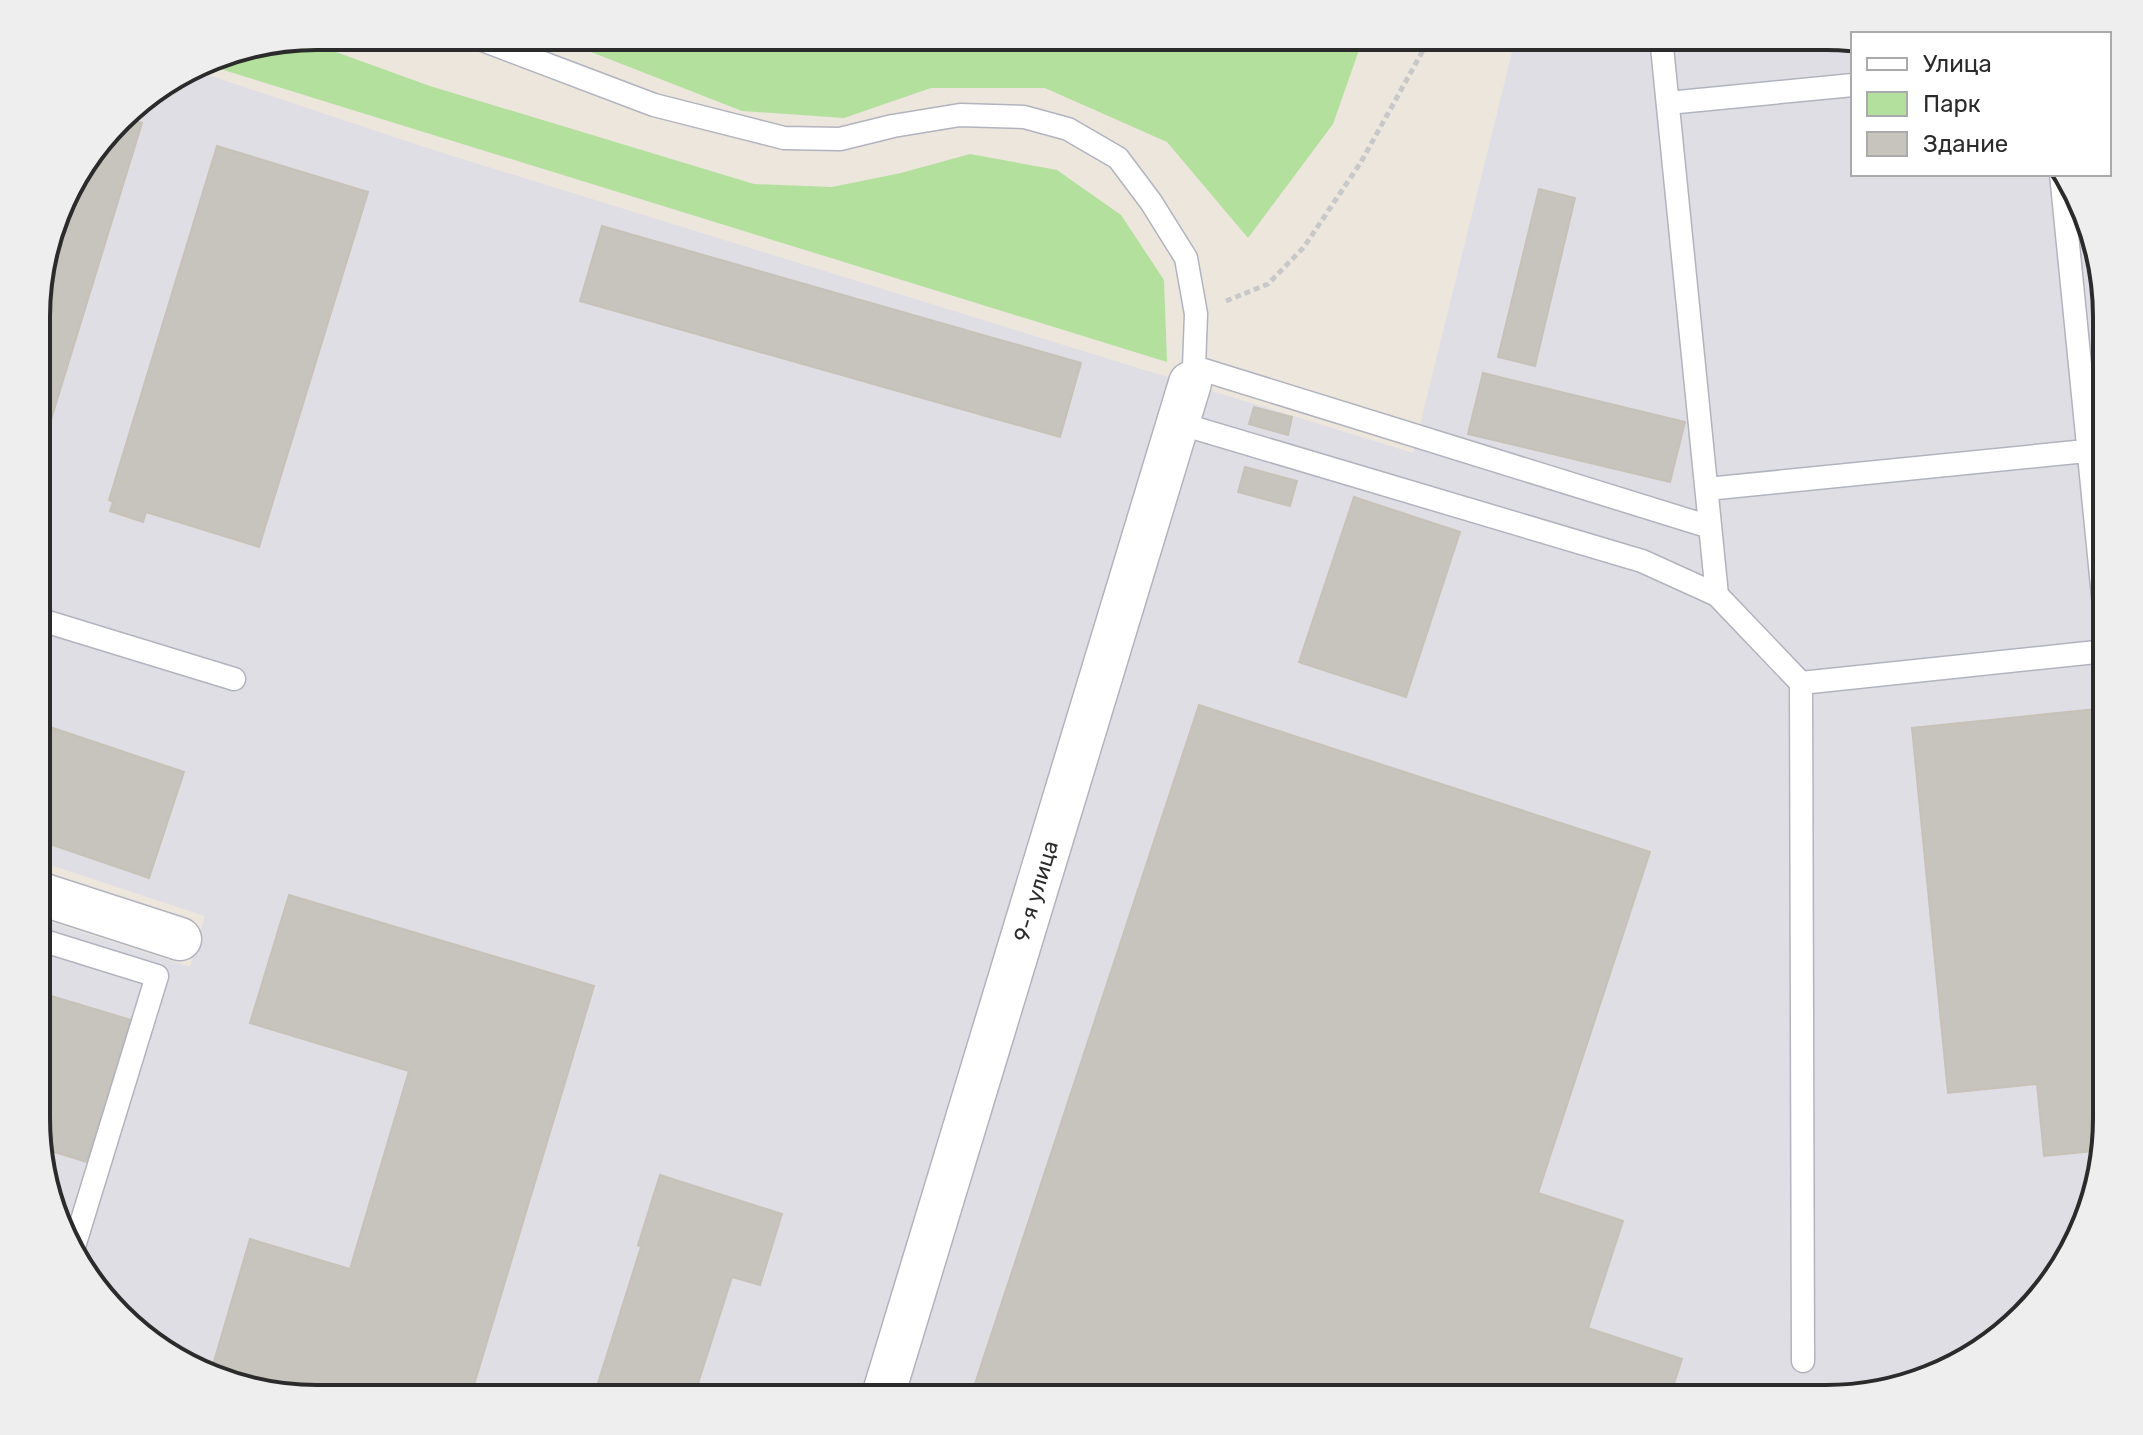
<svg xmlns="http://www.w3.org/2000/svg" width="2143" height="1435" viewBox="0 0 2143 1435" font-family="Rubik,sans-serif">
<rect width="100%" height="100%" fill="#ece6dd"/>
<!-- industrial -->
<path fill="#e0dee5" d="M1516,36L1844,37L1853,38V174H2063L2078,192L2106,299V1136L2092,1209L2049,1289L1951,1370L1826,1399L299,1398L226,1384L146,1341L73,1258L38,1154V918L190,967L205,916L38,861V281L65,192L131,106L190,69L427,148L1413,453Z"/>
<!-- green -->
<path fill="#b3e09d" d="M550,36H1364L1333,124L1248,238L1167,142L1045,88H931L844,118L742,111Z
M300,39L430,86L754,184L832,187L901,173L970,154L1057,170L1121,215L1164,280L1167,362L201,63L210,57Z"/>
<!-- building -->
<path fill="#c7c3bd" stroke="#c7c2b7" stroke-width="2" d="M123,117L142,123L38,462V281L65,192Z
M217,146L368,192L259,547L146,512L143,522L110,511L113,502L109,500Z
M1539,189L1575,198L1535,366L1498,357Z
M602,226L1081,363L1060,437L580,301Z
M1483,373L1685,422L1670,482L1468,434Z
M1254,407L1292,417L1288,435L1249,424Z
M1245,467L1297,481L1290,506L1238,492Z
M1354,497L1460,532L1406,697L1299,662Z
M1199,705L1650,852L1538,1193L1623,1221L1588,1328L1682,1359L1669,1399H970Z
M2106,708V1136L2104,1150L2044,1156L2037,1084L1948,1093L1912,728Z
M38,723L184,772L149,878L38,840Z
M289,895L594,986L470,1398H299L226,1384L210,1375L250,1239L350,1269L409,1071L250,1023Z
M38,992L131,1020L87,1162L38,1147Z
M660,1175L782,1214L760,1285L732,1277L693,1399H593L641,1247L638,1245Z"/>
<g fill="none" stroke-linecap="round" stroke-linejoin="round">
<defs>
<path id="lane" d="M472,36L654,105L784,138L840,139L893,126L960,115L1024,117L1068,129L1118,158L1151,202L1186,258L1196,314L1194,367L1190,383
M1661,37L1717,595
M1668,103L1853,85
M2061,174L2106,626
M1194,367L1710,527
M1178,423L1642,561L1717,595L1801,683L2106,651
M1707,489L2106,449
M38,619L234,679
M1801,683L1803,1361
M38,939L157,976L72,1253"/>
<path id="street" d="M38,893L180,939
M882,1399L1190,383"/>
</defs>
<!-- lane casing -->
<use href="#lane" stroke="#b1b4be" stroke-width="25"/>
<!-- street casing -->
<use href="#street" stroke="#b1b4be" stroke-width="45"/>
<!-- path -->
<path stroke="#c8c8c8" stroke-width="5" stroke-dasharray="6 4" stroke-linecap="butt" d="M1226,301L1268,284L1304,247L1361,162L1431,36"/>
<!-- lane -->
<use href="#lane" stroke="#fff" stroke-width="22"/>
<!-- street -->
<use href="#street" stroke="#fff" stroke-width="42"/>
</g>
<g text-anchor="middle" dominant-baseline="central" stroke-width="7" stroke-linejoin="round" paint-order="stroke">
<!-- street labels -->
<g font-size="22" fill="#2b2b2b" stroke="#fff">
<text transform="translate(1036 891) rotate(-73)">9-я улица</text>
</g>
</g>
<!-- crop -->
<path d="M0 0H2143V1435H0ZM317 50H1826A267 267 0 0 1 2093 317V1118A267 267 0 0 1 1826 1385H317A267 267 0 0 1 50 1118V317A267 267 0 0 1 317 50Z" fill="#eee" fill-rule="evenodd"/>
<path fill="none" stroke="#2b2b2b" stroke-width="4" d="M317 50H1826A267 267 0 0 1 2093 317V1118A267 267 0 0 1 1826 1385H317A267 267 0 0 1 50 1118V317A267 267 0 0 1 317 50Z"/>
<!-- legend -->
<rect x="1851" y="32" width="260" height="144" fill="#ffffff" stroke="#aaaaaa" stroke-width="2"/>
<rect x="1867" y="58" width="40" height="12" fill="#ffffff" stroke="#aaaaaa" stroke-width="2"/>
<text x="1923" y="72" font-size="24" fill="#2b2b2b">Улица</text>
<rect x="1867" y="92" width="40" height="24" fill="#b3e09d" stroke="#aaaaaa" stroke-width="2"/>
<text x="1923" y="112" font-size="24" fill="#2b2b2b">Парк</text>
<rect x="1867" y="132" width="40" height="24" fill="#c7c3bd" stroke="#aaaaaa" stroke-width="2"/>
<text x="1923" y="152" font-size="24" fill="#2b2b2b">Здание</text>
</svg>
